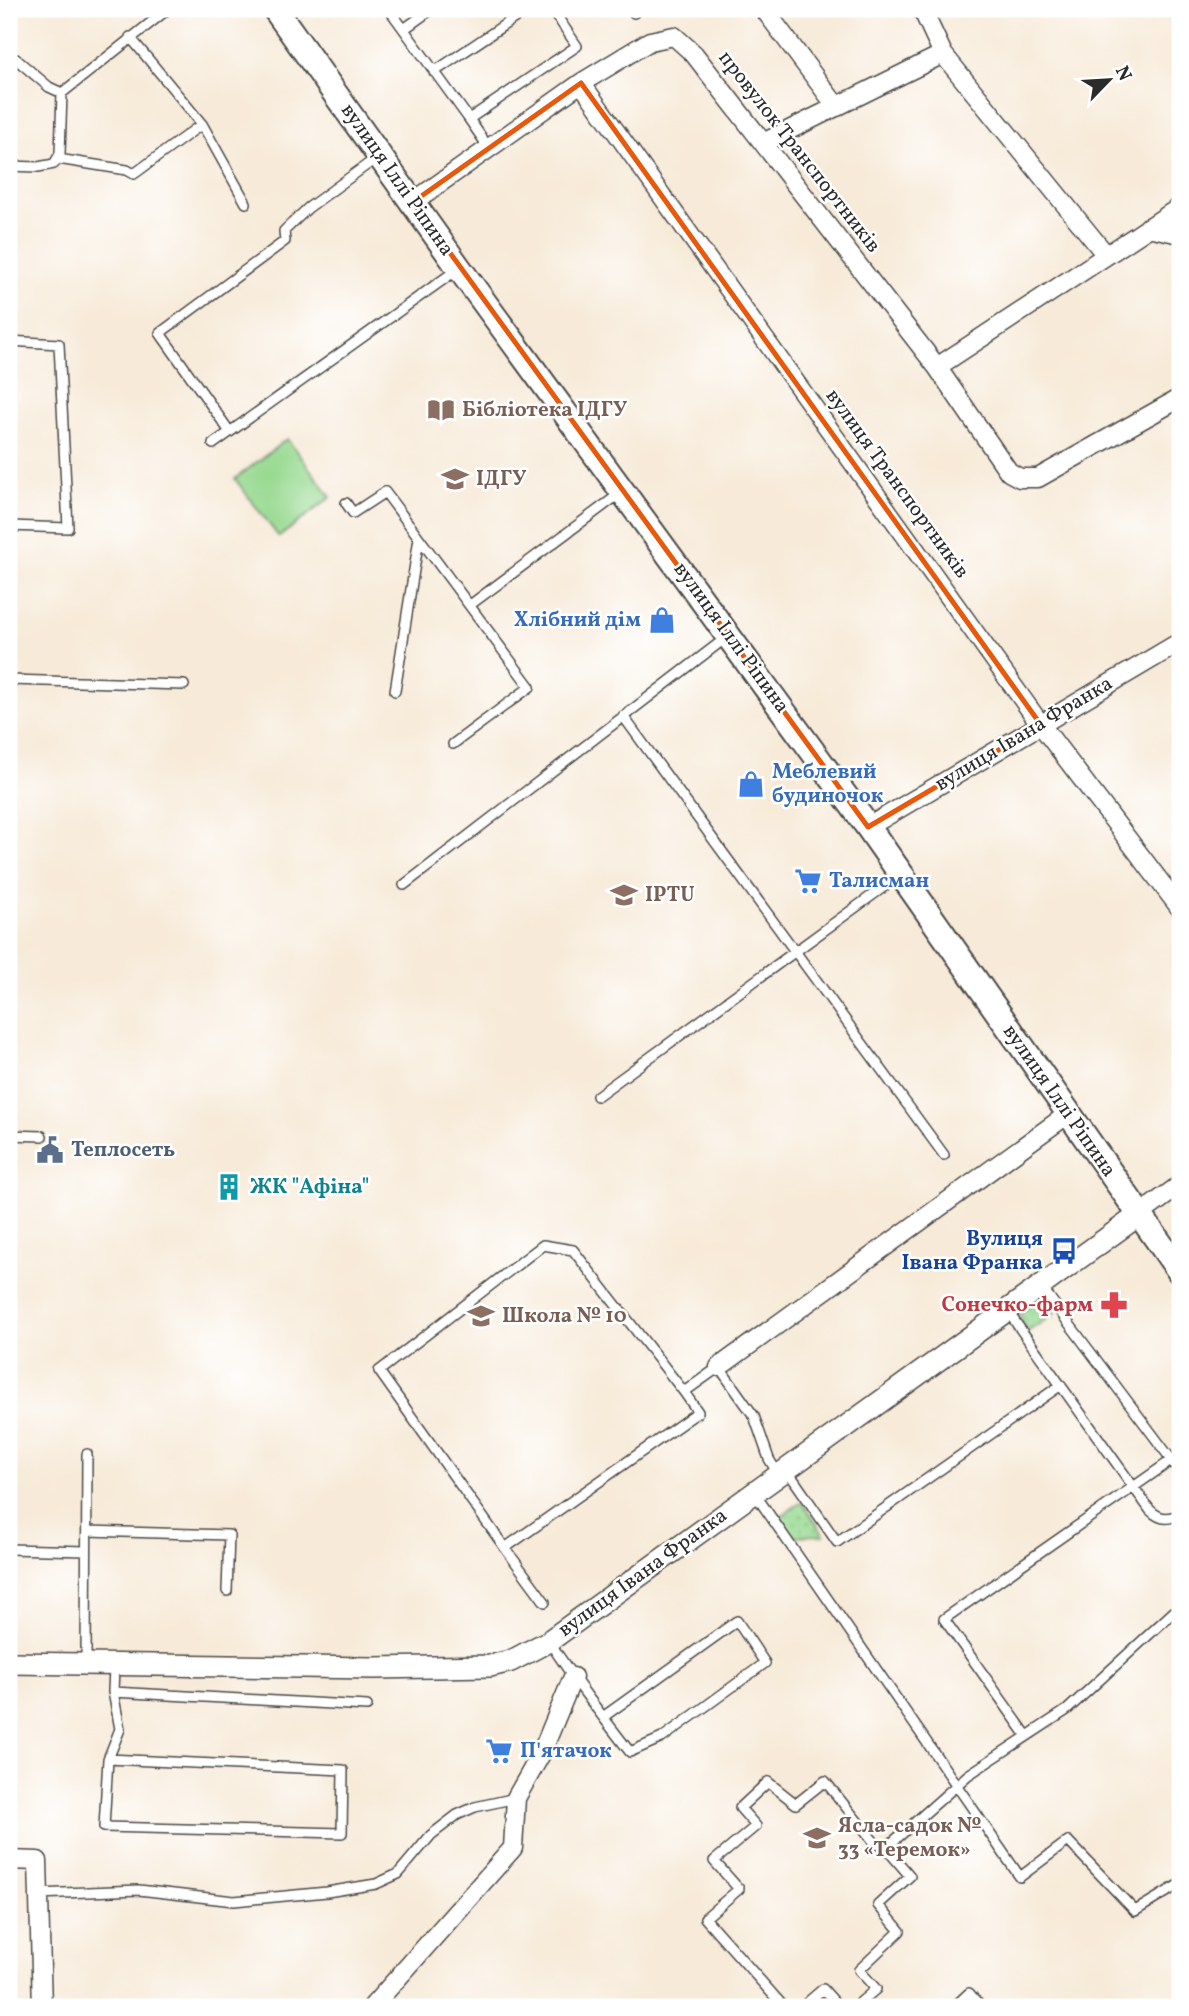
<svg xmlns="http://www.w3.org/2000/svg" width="1189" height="2016" viewBox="0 0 1189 2016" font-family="Vollkorn,serif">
<defs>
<pattern id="grass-dots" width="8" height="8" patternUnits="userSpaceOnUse" patternTransform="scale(1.75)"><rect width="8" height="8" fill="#97d990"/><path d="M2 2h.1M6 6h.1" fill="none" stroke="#82ba7c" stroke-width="1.8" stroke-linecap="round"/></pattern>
</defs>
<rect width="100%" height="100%" fill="#fff"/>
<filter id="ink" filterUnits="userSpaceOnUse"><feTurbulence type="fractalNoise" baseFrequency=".0143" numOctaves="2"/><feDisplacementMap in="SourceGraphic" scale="14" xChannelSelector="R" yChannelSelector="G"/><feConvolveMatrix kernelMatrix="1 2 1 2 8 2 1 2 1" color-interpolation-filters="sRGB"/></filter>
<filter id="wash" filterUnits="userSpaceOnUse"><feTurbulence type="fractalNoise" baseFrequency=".00686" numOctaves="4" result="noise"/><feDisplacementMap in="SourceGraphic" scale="28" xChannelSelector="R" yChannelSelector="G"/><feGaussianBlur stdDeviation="1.57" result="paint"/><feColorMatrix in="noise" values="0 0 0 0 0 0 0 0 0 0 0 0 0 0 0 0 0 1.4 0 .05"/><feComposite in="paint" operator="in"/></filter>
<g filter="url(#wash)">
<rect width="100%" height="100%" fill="#f7ead8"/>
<!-- grass -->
<path fill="url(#grass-dots)" stroke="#61825e" stroke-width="2" d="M1041,1297L1055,1313L1029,1331L1022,1322L1021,1312Z
M802,1502L824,1535L792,1536L779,1517Z"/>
<!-- pitch -->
<path fill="#97d990" stroke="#61825e" stroke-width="2" d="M287,439L331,497L279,537L235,479Z"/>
</g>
<g filter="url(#ink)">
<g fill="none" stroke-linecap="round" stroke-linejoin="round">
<defs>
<path id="service" d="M389,9L469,119L577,46L552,9
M632,9L634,13
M404,29L432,9
M130,37L202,124L246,203
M16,59L49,87L62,93
M434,72L528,9
M469,119L489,148
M58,159L127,170L134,174L202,124
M9,166L38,167L54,164L60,154L62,93L168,9
M9,341L59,344L68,528L9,526
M230,432L160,333L285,241L284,231L308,208L379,156
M213,444L458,269
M346,503L353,513L385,492L530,687L453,744
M470,605L622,492
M9,680L184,685
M395,691L419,538
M623,716L944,1155
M404,885L727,637
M597,1096L900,875
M9,1135L42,1136
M1040,1285L1180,1471
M1006,1309L1150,1510C1159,1519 1169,1521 1180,1513
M684,1392L573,1250L543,1245L379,1371L505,1548L698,1412L684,1392L719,1367L754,1416L769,1459L778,1474
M787,1470L837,1542L1061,1385
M755,1494L1020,1877L1068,1841L1135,1911L1180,1884
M87,1531L229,1535L227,1591
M505,1548L545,1602
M9,1549L86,1551
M549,1641C574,1680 602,1716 630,1752L662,1738L765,1663L737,1621L603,1717
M86,1662L87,1454
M113,1692L367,1706
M1027,1736L944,1619L1172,1460
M108,1759L104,1827L342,1833L343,1770L108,1759L120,1729L113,1692L114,1666
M886,1848L968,1775L1067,1710L1180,1606
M37,1894L139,1890L234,1901L327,1892L376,1884L398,1874L431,1835L457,1815L475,1807L516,1798
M784,2007L705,1918L739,1889L714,1861L756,1826L740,1808L768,1782L796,1804L825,1781L875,1843L886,1848L910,1876L878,1905L900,1931L859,1970L876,1989L855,2007
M802,2007L823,1989L839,2007
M954,2007L969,1993L981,2007"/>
<path id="minor" d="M764,9L837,107
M922,9L943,54L1106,255
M581,83L1041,725L1180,908
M763,143L943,54
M413,202L581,83L650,41L674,36L694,54L937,367L1009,472L1020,478H1038L1180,398
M1148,227L1180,234
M937,367L1180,207
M868,827L1180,642
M1139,1215L1180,1185
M719,1367L1068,1114
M9,1860L38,1861L42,2007
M372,2007L513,1848L516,1798L541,1754L573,1677"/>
<path id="tertiary" d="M9,1663L374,1668L490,1666L511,1661L549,1641L1139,1215"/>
<path id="secondary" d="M275,9L459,268L868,827L1180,1272"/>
</defs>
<!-- service casing -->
<use href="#service" stroke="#4a4845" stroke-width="12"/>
<!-- minor casing -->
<use href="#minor" stroke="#4a4845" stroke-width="21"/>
<!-- tertiary casing -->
<use href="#tertiary" stroke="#4a4845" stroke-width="24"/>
<!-- secondary casing -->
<use href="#secondary" stroke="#4a4845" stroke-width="28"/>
<!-- service -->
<use href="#service" stroke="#fff" stroke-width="9"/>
<!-- minor -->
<use href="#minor" stroke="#fff" stroke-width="18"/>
<!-- tertiary -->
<use href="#tertiary" stroke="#fff" stroke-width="21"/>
<!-- secondary -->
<use href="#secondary" stroke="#fff" stroke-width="24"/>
</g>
</g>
<!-- marked area -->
<path fill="none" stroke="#e8590c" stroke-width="5" stroke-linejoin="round" d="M581,83L1041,725L868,827L413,202Z"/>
<!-- icons -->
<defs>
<symbol id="library-bare" viewBox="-9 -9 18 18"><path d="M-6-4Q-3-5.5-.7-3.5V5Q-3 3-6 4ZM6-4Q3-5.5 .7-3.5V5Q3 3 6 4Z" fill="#8d6e63" stroke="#fff" stroke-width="2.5" paint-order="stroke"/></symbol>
<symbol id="university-bare" viewBox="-9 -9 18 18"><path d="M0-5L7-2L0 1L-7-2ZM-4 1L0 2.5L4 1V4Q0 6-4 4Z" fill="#8d6e63" stroke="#fff" stroke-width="2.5" paint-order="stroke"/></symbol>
<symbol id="shop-bare" viewBox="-9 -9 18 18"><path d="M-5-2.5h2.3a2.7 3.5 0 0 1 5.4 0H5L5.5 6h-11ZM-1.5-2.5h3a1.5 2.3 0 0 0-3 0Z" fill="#3f7fe0" stroke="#fff" stroke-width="2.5" paint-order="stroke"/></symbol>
<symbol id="supermarket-bare" viewBox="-9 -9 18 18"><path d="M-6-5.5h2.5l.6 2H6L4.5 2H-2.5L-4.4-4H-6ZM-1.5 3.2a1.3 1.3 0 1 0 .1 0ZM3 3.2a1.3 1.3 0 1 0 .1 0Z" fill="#3f7fe0" stroke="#fff" stroke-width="2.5" paint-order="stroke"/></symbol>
<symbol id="civic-bare" viewBox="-9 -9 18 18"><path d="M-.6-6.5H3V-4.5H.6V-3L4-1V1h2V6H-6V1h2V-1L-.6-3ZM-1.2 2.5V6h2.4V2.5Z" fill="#5c6f8a" stroke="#fff" stroke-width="2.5" paint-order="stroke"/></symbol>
<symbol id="building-bare" viewBox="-9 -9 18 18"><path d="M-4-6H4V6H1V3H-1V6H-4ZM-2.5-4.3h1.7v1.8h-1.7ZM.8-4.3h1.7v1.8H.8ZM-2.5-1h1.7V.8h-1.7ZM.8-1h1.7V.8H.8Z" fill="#0f9aa8" stroke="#fff" stroke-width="2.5" paint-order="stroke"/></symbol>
<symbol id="bus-bare" viewBox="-9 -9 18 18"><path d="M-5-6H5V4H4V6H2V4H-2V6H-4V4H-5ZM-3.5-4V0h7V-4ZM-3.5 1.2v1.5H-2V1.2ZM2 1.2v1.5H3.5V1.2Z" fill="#1a4fb4" stroke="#fff" stroke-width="2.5" paint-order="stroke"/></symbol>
<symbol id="pharmacy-bare" viewBox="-9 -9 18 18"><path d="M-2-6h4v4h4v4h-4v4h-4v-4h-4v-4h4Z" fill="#e0444e" stroke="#fff" stroke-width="2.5" paint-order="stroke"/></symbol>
<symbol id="school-bare" viewBox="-9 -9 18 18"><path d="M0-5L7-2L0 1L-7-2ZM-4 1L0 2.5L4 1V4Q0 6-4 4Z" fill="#8d6e63" stroke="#fff" stroke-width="2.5" paint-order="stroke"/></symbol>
</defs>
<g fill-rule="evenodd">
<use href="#library-bare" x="422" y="391" width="38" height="38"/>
<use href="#university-bare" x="436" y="460" width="38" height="38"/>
<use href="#shop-bare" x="643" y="601" width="38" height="38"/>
<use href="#shop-bare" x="732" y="765" width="38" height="38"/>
<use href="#supermarket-bare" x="789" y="862" width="38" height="38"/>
<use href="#university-bare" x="605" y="876" width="38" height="38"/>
<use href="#civic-bare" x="31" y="1131" width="38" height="38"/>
<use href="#building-bare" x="210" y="1168" width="38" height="38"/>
<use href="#bus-bare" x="1045" y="1232" width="38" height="38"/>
<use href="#pharmacy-bare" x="1095" y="1286" width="38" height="38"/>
<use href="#school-bare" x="462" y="1297" width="38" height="38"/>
<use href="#supermarket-bare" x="480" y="1732" width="38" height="38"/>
<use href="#school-bare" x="798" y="1819" width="38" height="38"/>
</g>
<g text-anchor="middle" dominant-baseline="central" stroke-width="5" stroke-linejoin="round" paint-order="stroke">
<!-- street labels -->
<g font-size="21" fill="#2b2b2b" stroke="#fff">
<text transform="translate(799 152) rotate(52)">провулок Транспортників</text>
<text transform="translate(397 180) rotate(55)">вулиця Іллі Ріпина</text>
<text transform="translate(897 484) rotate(54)">вулиця Транспортників</text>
<text transform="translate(731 638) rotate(54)">вулиця Іллі Ріпина</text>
<text transform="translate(1024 734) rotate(-31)">вулиця Івана Франка</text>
<text transform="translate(1059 1101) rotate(55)">вулиця Іллі Ріпина</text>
<text transform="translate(643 1573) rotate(-36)">вулиця Івана Франка</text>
</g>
<!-- education labels -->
<g font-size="21" font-weight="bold" fill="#785e54" stroke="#fff" text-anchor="start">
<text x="462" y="410">Бібліотека ІДГУ</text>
<text x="476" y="479">ІДГУ</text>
<text x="645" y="895">IPTU</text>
<text x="502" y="1316">Школа № 10</text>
<text x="838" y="1826">Ясла-садок №<tspan x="838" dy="24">33 «Теремок»</tspan></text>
</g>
<!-- shop labels -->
<g font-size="21" font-weight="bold" fill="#366cbe" stroke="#fff" text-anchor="start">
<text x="641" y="620" text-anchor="end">Хлібний дім</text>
<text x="772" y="772">Меблевий<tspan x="772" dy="24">будиночок</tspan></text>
<text x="829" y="881">Талисман</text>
<text x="520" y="1751">П'ятачок</text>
</g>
<!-- service labels -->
<g font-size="21" font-weight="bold" fill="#4e5e75" stroke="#fff" text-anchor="start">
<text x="71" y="1150">Теплосеть</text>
</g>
<!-- culture labels -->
<g font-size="21" font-weight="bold" fill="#0d838f" stroke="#fff" text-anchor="start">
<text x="250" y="1187">ЖК "Афіна"</text>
</g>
<!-- transit labels -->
<g font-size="21" font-weight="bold" fill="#164399" stroke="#fff" text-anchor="end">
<text x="1043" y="1239">Вулиця<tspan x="1043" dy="24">Івана Франка</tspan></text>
</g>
<!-- health labels -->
<g font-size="21" font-weight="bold" fill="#be3a42" stroke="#fff" text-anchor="end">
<text x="1093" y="1305">Сонечко-фарм</text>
</g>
</g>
<!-- margin -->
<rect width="1189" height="2016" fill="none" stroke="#fff" stroke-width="35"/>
<!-- north arrow -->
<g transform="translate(1109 80) rotate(65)" stroke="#ffffff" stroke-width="5" paint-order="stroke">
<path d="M0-5L12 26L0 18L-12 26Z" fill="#2b2b2b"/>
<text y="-10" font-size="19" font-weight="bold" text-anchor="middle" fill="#2b2b2b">N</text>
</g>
</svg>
